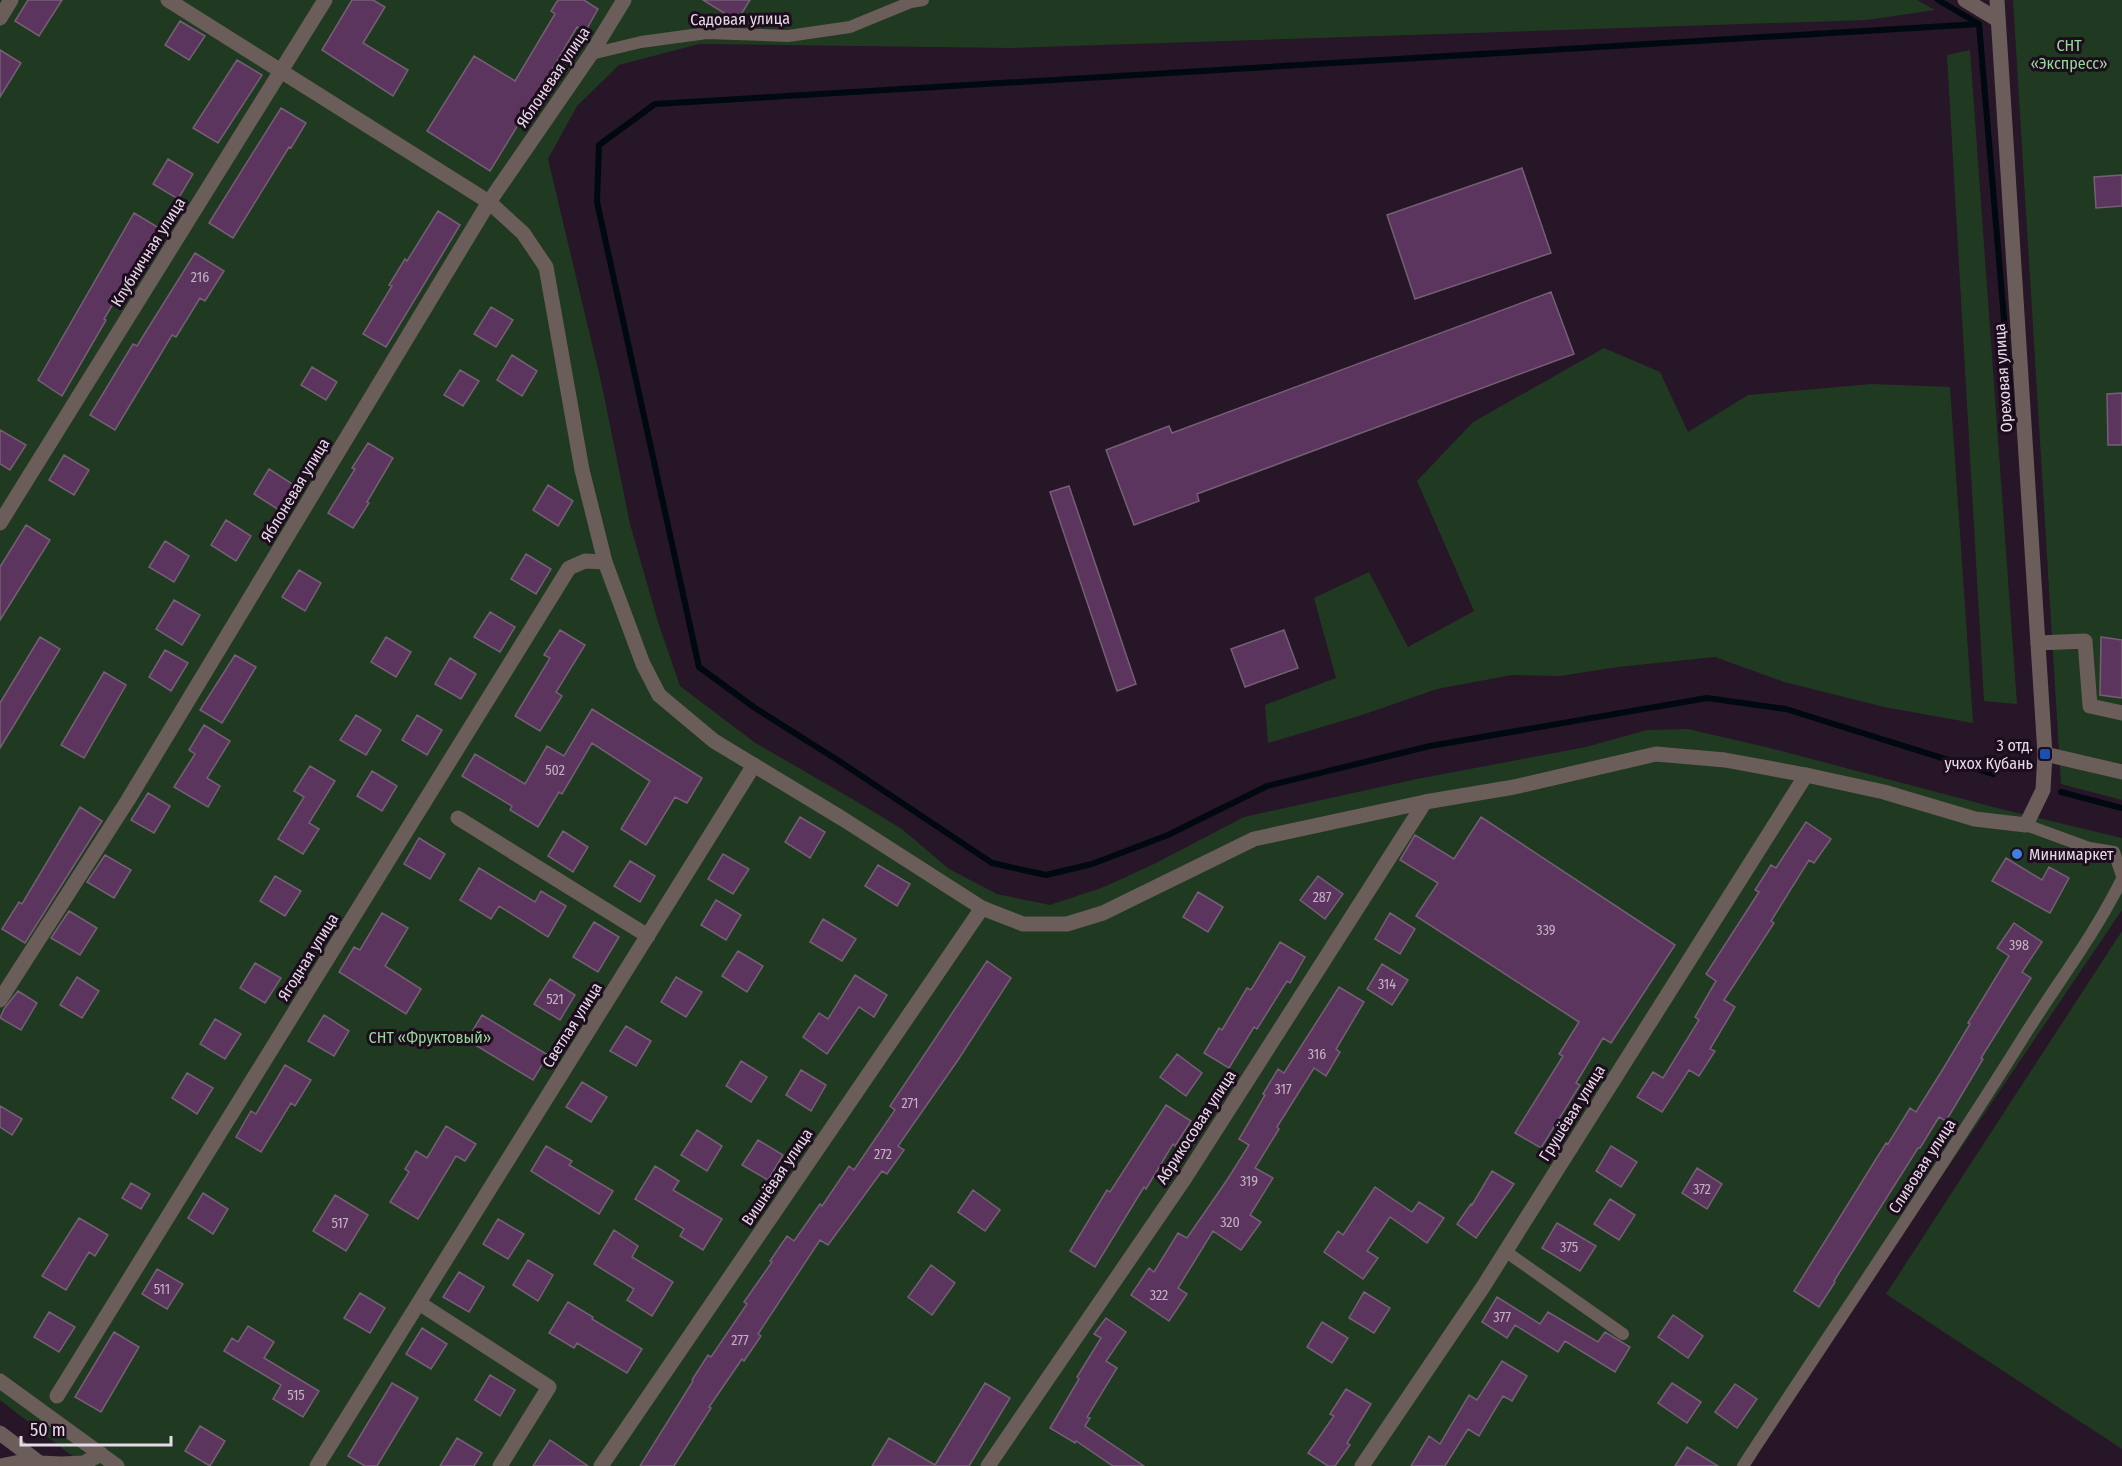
<svg xmlns="http://www.w3.org/2000/svg" width="2122" height="1466" viewBox="0 0 2122 1466" font-family="'Fira Sans Condensed',sans-serif">
<rect width="100%" height="100%" fill="#271528"/>
<!-- green -->
<path fill="#203a21" d="M0,0H1917L1935,10L1867,20L1012,48L699,44L619,65L577,106L548,159L602,386L630,524L658,622L680,686L754,742L854,800L902,829L949,869L997,894L1050,905L1104,887L1156,863L1244,817L1417,779L1586,747L1647,730L1688,729L1770,748L2001,809L2122,838V910L1746,1466H85L0,1400Z
M2013,0H2122V800L2061,784Z
M1970,50L2017,704L1984,701L1947,55Z
M1604,348L1660,372L1688,432L1748,395L1872,384L1950,387L1973,723L1884,707L1784,682L1715,657L1618,667L1560,676L1512,675L1437,689L1362,715L1268,743L1265,705L1336,678L1314,598L1369,572L1408,647L1474,611L1417,481L1473,422Z
M2122,931V1449L1886,1294Z"/>
<g fill="none" stroke-linecap="round" stroke-linejoin="round">
<!-- stream -->
<path stroke="#00090f" stroke-width="6" d="M1938,0L1979,24L2013,425
M1979,24L655,104L599,145L597,202L699,667L755,708L839,761L992,863L1046,875L1092,864L1168,835L1267,786L1430,746L1707,698L1786,709L1993,774
M2061,792L2122,808"/>
</g>
<!-- building -->
<path fill="#5c355e" stroke="#745f75" stroke-width="1.5" d="M28,0H62L39,36L15,21Z
M352,0H373L385,7L363,43L408,70L393,96L322,50Z
M558,0H584L598,9L585,32L577,27L538,93L540,94L523,121L521,120L490,171L427,131L474,56L515,81L555,14L551,11Z
M703,0H750L737,21Z
M180,21L205,36L189,60L165,45Z
M0,50L21,63L0,97Z
M237,60L262,75L218,143L193,128Z
M281,108L306,123L291,148L289,147L233,238L209,223Z
M168,159L193,174L178,199L153,184Z
M1522,168L1551,253L1415,299L1387,215Z
M2122,175V206L2096,208L2094,177Z
M438,211L460,225L386,347L363,334L392,286L389,285L405,259L407,261Z
M134,213L159,228L104,319L106,320L62,396L38,380Z
M195,253L224,271L205,301L200,298L176,337L172,335L115,430L90,415L133,344L137,346Z
M1551,292L1574,354L1197,494L1199,501L1134,525L1106,450L1169,426L1172,433Z
M491,307L513,320L496,347L474,334Z
M512,355L537,371L522,396L497,380Z
M312,367L337,382L326,400L301,385Z
M460,370L479,381L463,406L444,395Z
M2122,393V445H2108L2107,394Z
M0,430L26,445L10,470L0,464Z
M368,443L393,458L367,502L369,503L353,528L328,513L355,469L352,468Z
M64,455L89,470L74,495L49,480Z
M269,469L294,485L279,510L254,494Z
M548,485L573,501L558,526L533,510Z
M1069,486L1136,684L1117,691L1050,492Z
M226,520L251,536L236,561L211,545Z
M26,525L50,540L0,620V567Z
M165,541L189,556L174,582L149,567Z
M526,554L551,569L536,594L511,579Z
M299,570L321,583L305,611L282,597Z
M174,600L200,615L182,645L156,629Z
M490,612L515,627L500,652L474,637Z
M560,630L585,645L556,692L562,696L540,731L515,716L550,658L544,655Z
M1284,630L1298,668L1245,687L1231,649Z
M40,637L60,649L0,748V703Z
M386,637L411,652L396,677L371,662Z
M2101,637L2122,640V698L2100,695Z
M165,650L188,663L171,691L149,677Z
M235,655L256,667L222,723L200,710Z
M450,658L476,674L461,699L435,684Z
M104,672L126,685L84,758L61,745Z
M592,709L702,778L687,803L675,797L646,845L621,829L650,781L592,743L562,794L559,792L538,827L510,810L512,806L462,776L475,754L525,784L547,746L564,756Z
M356,715L381,730L366,755L340,740Z
M417,715L442,730L427,755L402,740Z
M204,725L230,741L207,778L220,786L208,807L174,787L195,754L189,750Z
M310,766L335,781L309,823L319,829L303,854L278,839L304,797L294,791Z
M372,771L397,786L382,811L357,796Z
M148,793L170,806L154,833L131,820Z
M80,807L102,821L25,943L2,929L19,902L22,904Z
M800,817L825,832L810,858L785,842Z
M1481,817L1675,945L1611,1043L1603,1038L1576,1083L1580,1085L1541,1148L1515,1133L1563,1056L1559,1054L1579,1022L1416,916L1438,883L1400,860L1415,835L1454,859Z
M1806,822L1831,839L1814,863L1809,860L1771,921L1774,923L1724,1000L1735,1007L1710,1049L1715,1051L1699,1076L1689,1070L1662,1112L1637,1097L1653,1072L1663,1078L1699,1020L1695,1017L1716,981L1706,974L1759,892L1755,890L1771,865L1776,868Z
M563,831L588,847L573,872L548,856Z
M419,838L445,854L430,879L404,864Z
M723,854L749,869L733,894L708,879Z
M105,855L131,870L114,898L87,882Z
M2006,858L2042,880L2049,867L2069,878L2050,913L1992,881Z
M630,861L655,876L640,902L614,886Z
M878,865L910,884L897,906L865,886Z
M479,868L535,902L541,891L566,906L548,937L499,906L491,919L460,900Z
M275,876L301,891L285,916L260,901Z
M1318,876L1343,894L1325,919L1300,900Z
M1198,892L1223,907L1208,932L1183,917Z
M716,900L741,915L726,940L701,925Z
M69,911L97,928L80,955L51,938Z
M382,913L408,928L385,966L421,989L406,1014L339,972L354,947L360,950Z
M1390,913L1415,929L1400,954L1375,939Z
M823,919L856,939L842,961L810,942Z
M594,922L619,937L598,972L573,957Z
M2014,923L2042,942L2022,972L2031,978L1981,1058L1983,1059L1946,1121L1939,1117L1920,1148H1918L1834,1281L1835,1282L1819,1307L1794,1291L1886,1143L1888,1144L1910,1108L1916,1112L1943,1069L1970,1024L1968,1023L2009,956L1997,948Z
M1280,942L1305,957L1290,983L1287,981L1257,1029L1254,1027L1229,1068L1204,1053L1219,1028L1222,1030L1247,988L1251,990Z
M738,951L763,966L747,992L722,976Z
M987,961L1011,978L958,1060L898,1146L904,1150L887,1174L882,1171L828,1245L820,1240L758,1334L761,1336L744,1361L742,1359L709,1407L711,1408L674,1466H640L693,1381L692,1380L708,1355L711,1357L747,1304L744,1302L772,1262L770,1261L787,1236L794,1241L820,1204L822,1206L849,1166L854,1170L895,1110L890,1106Z
M255,963L281,978L265,1003L240,988Z
M1382,964L1408,980L1392,1005L1367,989Z
M855,975L887,995L874,1017L859,1007L827,1054L803,1037L819,1013L828,1019Z
M77,977L99,991L82,1018L60,1005Z
M676,977L702,992L686,1017L661,1002Z
M550,979L575,995L560,1020L534,1004Z
M1339,987L1364,1002L1336,1049L1340,1052L1326,1076L1314,1068L1277,1127L1279,1129L1255,1168L1273,1178L1250,1215L1261,1222L1241,1250L1213,1231L1178,1288L1187,1294L1169,1321L1131,1295L1149,1268L1154,1272L1178,1233L1187,1238L1227,1180L1249,1145L1239,1139L1265,1095L1263,1094L1278,1069L1284,1073Z
M18,991L37,1003L21,1030L0,1018L4,1009Z
M324,1015L349,1031L334,1056L308,1041Z
M482,1015L548,1055L533,1080L467,1040Z
M215,1019L241,1034L225,1059L200,1044Z
M626,1026L651,1041L636,1066L610,1051Z
M1177,1054L1202,1073L1186,1096L1160,1077Z
M741,1061L767,1077L751,1102L726,1086Z
M285,1065L311,1080L295,1106L291,1103L261,1152L236,1137L251,1111L256,1114Z
M801,1070L826,1085L811,1111L786,1095Z
M187,1073L213,1088L197,1114L172,1098Z
M582,1082L607,1097L591,1122L566,1107Z
M1166,1105L1191,1121L1175,1146L1173,1144L1146,1189L1144,1187L1095,1267L1070,1251L1107,1190L1110,1192Z
M0,1106L22,1119L12,1135L0,1127Z
M446,1126L476,1144L465,1161L456,1156L418,1219L390,1202L409,1172L405,1169L416,1151L427,1158Z
M697,1130L722,1146L707,1171L681,1155Z
M758,1140L783,1155L768,1180L742,1165Z
M546,1146L572,1161L569,1165L613,1191L599,1214L531,1171Z
M1611,1146L1637,1162L1621,1187L1596,1171Z
M655,1166L679,1181L673,1190L722,1219L703,1250L680,1236L684,1229L635,1199Z
M1697,1168L1722,1184L1707,1209L1682,1193Z
M1492,1171L1514,1184L1476,1238L1457,1224L1471,1204L1472,1205Z
M131,1183L150,1194L141,1209L122,1198Z
M1375,1187L1412,1212L1419,1202L1444,1218L1427,1243L1390,1217L1367,1251L1378,1258L1363,1279L1324,1252L1338,1231L1343,1235Z
M973,1190L1000,1210L985,1231L958,1212Z
M203,1193L228,1209L213,1234L188,1218Z
M335,1195L368,1215L346,1251L313,1231Z
M1610,1199L1635,1215L1619,1240L1594,1224Z
M79,1218L108,1235L95,1256L89,1252L66,1290L42,1276Z
M498,1219L524,1234L508,1259L483,1244Z
M1557,1223L1596,1246L1580,1271L1542,1248Z
M614,1230L638,1246L632,1257L673,1282L652,1316L627,1300L634,1289L594,1264Z
M528,1260L553,1275L538,1301L513,1285Z
M931,1265L955,1283L932,1315L908,1297Z
M157,1269L183,1284L167,1309L142,1294Z
M459,1272L484,1287L469,1312L443,1297Z
M1364,1292L1390,1308L1374,1333L1349,1318Z
M360,1293L385,1308L370,1333L344,1318Z
M1497,1297L1540,1324L1548,1312L1598,1342L1605,1332L1630,1347L1615,1372L1565,1341L1558,1352L1515,1325L1507,1338L1482,1322Z
M568,1302L593,1317L592,1319L642,1349L627,1373L577,1343L574,1348L549,1333Z
M49,1312L75,1327L59,1352L34,1337Z
M1673,1315L1703,1336L1688,1358L1658,1337Z
M1106,1318L1126,1332L1106,1361L1117,1368L1087,1417L1090,1418L1085,1426L1144,1466H1113L1076,1441L1075,1443L1050,1428L1079,1379L1077,1377L1101,1338L1094,1334Z
M1322,1322L1348,1338L1332,1363L1307,1347Z
M248,1326L274,1342L264,1358L319,1391L303,1417L273,1399L281,1385L224,1351L232,1338L238,1342Z
M422,1328L447,1344L431,1369L406,1354Z
M114,1332L139,1347L101,1412L75,1397Z
M1502,1361L1527,1376L1512,1401L1503,1396L1479,1436L1468,1429L1445,1466H1411L1429,1436L1440,1444L1469,1395L1477,1400Z
M490,1375L515,1390L500,1416L475,1400Z
M392,1383L418,1398L377,1466H365L348,1456Z
M985,1383L1010,1398L969,1466H872L889,1438L935,1465Z
M1672,1383L1701,1402L1687,1423L1658,1403Z
M1735,1384L1757,1399L1737,1428L1715,1412Z
M1346,1389L1371,1404L1347,1443L1350,1445L1335,1466H1328L1308,1453L1334,1416L1330,1414Z
M200,1426L225,1441L210,1466L185,1451Z
M457,1438L482,1453L474,1466H440Z
M550,1440L588,1466H533Z
M1687,1447L1718,1466H1675Z"/>
<g fill="none" stroke-linecap="round" stroke-linejoin="round">
<!-- service -->
<path stroke="#6b5d59" stroke-width="12" d="M591,54L641,42L707,33L788,36L850,27L911,2L923,0
M2026,825L2089,848L2114,852L2122,876
M1505,1251L1623,1334
M1743,1466C1837,1322 1935,1179 2026,1033C2058,982 2095,934 2122,879"/>
<!-- minor -->
<path stroke="#6b5d59" stroke-width="15" d="M0,18L11,0
M0,523L325,0
M2038,643L2085,641L2090,706L2122,713
M458,818L648,936
M0,1000L128,800L489,202L591,54L624,0
M419,1303L549,1387L500,1466
M0,1381L117,1466
M57,1396L569,568L585,561L605,562
M0,1433L41,1464
M1,1466L20,1462L61,1464L84,1463L101,1454
M317,1466L754,765
M601,1466L982,908
M988,1466L1185,1178L1425,802
M1362,1466L1483,1287L1806,775"/>
<!-- tertiary -->
<path stroke="#6b5d59" stroke-width="15" d="M168,0L489,202L523,233L546,267L582,470L605,562L643,664L659,695L714,741L843,819L982,908L1023,924H1067L1103,913L1254,839L1425,802L1514,787L1656,754L1725,760L1806,775L1884,792L1975,819L2026,825L2043,790L2045,754L1997,0
M1965,0L1998,20
M2045,754L2122,772"/>
</g>
<!-- markers -->
<rect fill="#1a4fb4" stroke="#1d0c1e" stroke-width="2" x="2039" y="748" width="12" height="12" rx="3"/>
<circle fill="#3f7fe0" stroke="#1d0c1e" stroke-width="2" cx="2017" cy="854" r="6"/>
<g text-anchor="middle" dominant-baseline="central" stroke-width="6" stroke-linejoin="round" paint-order="stroke">
<!-- number labels -->
<g font-size="14" fill="#c4b1c4">
<text x="200" y="277">216</text>
<text x="555" y="770">502</text>
<text x="1322" y="897">287</text>
<text x="1546" y="930">339</text>
<text x="2019" y="945">398</text>
<text x="1387" y="984">314</text>
<text x="555" y="999">521</text>
<text x="1317" y="1054">316</text>
<text x="1283" y="1089">317</text>
<text x="910" y="1103">271</text>
<text x="883" y="1154">272</text>
<text x="1249" y="1181">319</text>
<text x="1702" y="1189">372</text>
<text x="1230" y="1222">320</text>
<text x="340" y="1223">517</text>
<text x="1569" y="1247">375</text>
<text x="162" y="1289">511</text>
<text x="1159" y="1295">322</text>
<text x="1502" y="1317">377</text>
<text x="740" y="1340">277</text>
<text x="296" y="1395">515</text>
</g>
<!-- street labels -->
<g font-size="16" fill="#e6dae6" stroke="#1d0c1e">
<text transform="translate(740 19) rotate(-1)">Садовая улица</text>
<text transform="translate(553 77) rotate(-56)">Яблоневая улица</text>
<text transform="translate(148 252) rotate(-58)">Клубничная улица</text>
<text transform="translate(2003 378) rotate(-94)">Ореховая улица</text>
<text transform="translate(295 490) rotate(-59)">Яблоневая улица</text>
<text transform="translate(308 957) rotate(-58)">Ягодная улица</text>
<text transform="translate(572 1025) rotate(-58)">Светлая улица</text>
<text transform="translate(1572 1113) rotate(-58)">Грушёвая улица</text>
<text transform="translate(1196 1127) rotate(-57)">Абрикосовая улица</text>
<text transform="translate(1922 1166) rotate(-57)">Сливовая улица</text>
<text transform="translate(777 1177) rotate(-56)">Вишнёвая улица</text>
</g>
<!-- park labels -->
<g font-size="16" fill="#94d896" stroke="#1d0c1e">
<text x="2069" y="45">СНТ<tspan x="2069" dy="18">«Экспресс»</tspan></text>
<text x="430" y="1037">СНТ «Фруктовый»</text>
</g>
<!-- poi labels -->
<g font-size="16" fill="#e6dae6" stroke="#1d0c1e" text-anchor="end">
<text x="2033" y="745">3 отд.<tspan x="2033" dy="18">учхох Кубань</tspan></text>
<text x="2029" y="854" text-anchor="start">Минимаркет</text>
</g>
</g>
<!-- scale -->
<path d="M21 1436v9h150v-9" fill="none" stroke="#e6dae6" stroke-width="3"/>
<text x="30" y="1436" font-size="18" fill="#e6dae6" stroke="#1d0c1e" stroke-width="4.5" paint-order="stroke">50 m</text>
</svg>
